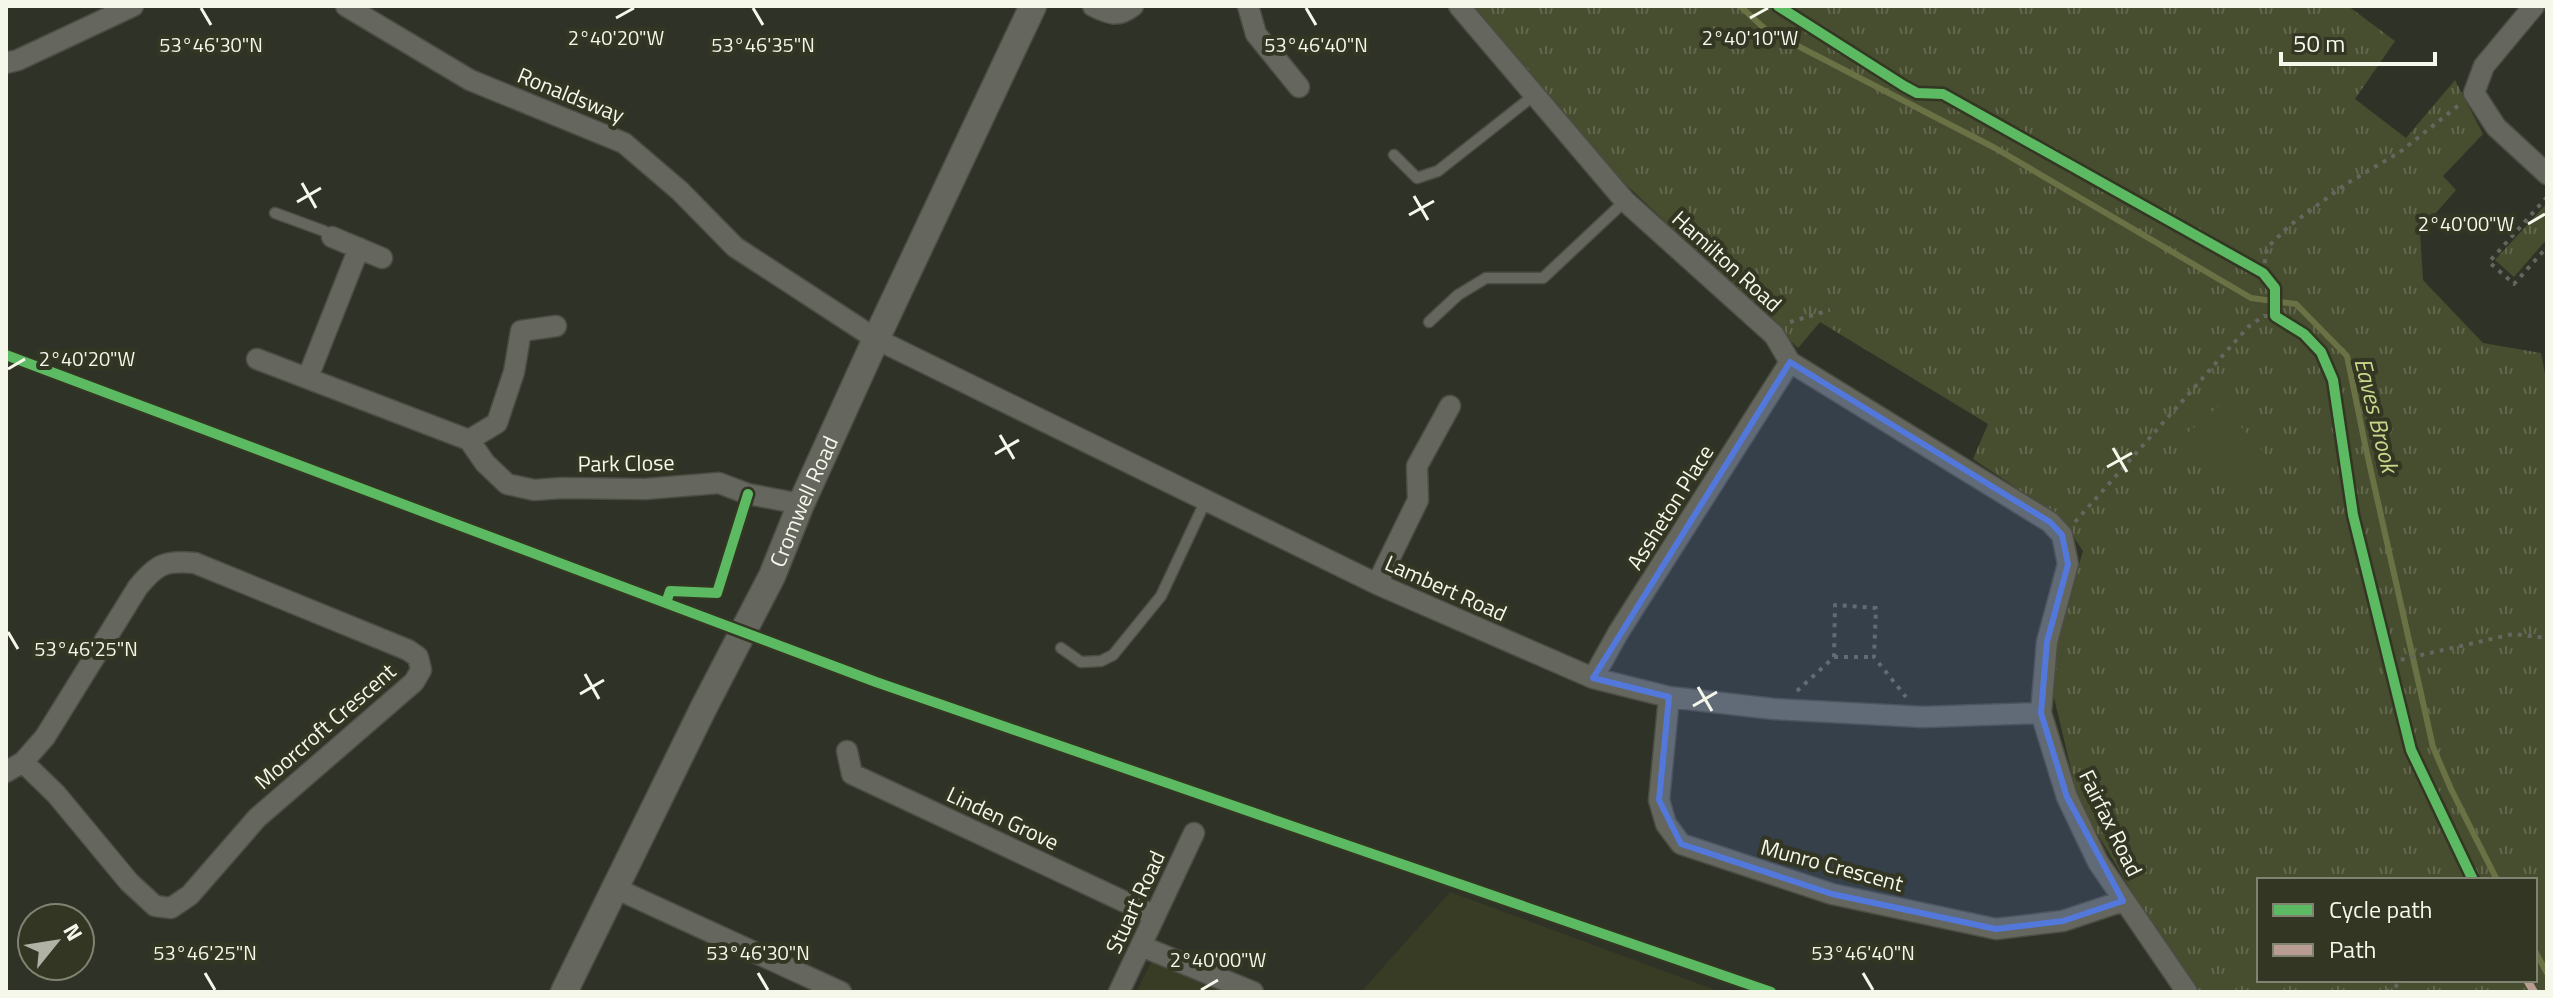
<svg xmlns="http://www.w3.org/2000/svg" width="2553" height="998" viewBox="0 0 2553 998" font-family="'Titillium Web',sans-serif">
<defs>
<pattern id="grass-tufts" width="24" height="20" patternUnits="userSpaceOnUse" patternTransform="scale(2)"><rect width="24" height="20" fill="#474d2f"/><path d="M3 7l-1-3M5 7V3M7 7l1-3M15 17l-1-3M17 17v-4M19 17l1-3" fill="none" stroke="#62674d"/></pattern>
</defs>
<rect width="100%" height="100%" fill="#2f3226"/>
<!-- built -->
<path fill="#383c24" d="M1450,892L1721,992H1361Z
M1155,955L1236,992H1136Z"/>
<!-- grass -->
<path fill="url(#grass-tufts)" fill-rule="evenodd" d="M1461,6H2348L2395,41L2355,99L2406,138L2455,80L2483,134L2443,176L2456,190L2420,231L2423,280L2483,343L2541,353L2547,384V992H2192L2079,803L2047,668L2083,551L2060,517L1973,459L1988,424L1820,322L1798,348L1533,96ZM2259,880H2535V980H2259Z
M2547,203V239L2514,277L2495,260Z"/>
<!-- garden -->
<path fill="#474d2f" d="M2221,404L2272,462L2236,496L2183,437Z"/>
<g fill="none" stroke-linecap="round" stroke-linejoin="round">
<!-- stream -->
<path stroke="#6a7245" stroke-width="6" d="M1740,6L1765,29L1995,148L2251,298L2296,304L2347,356L2366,449L2433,747L2451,789L2497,880
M2535,951L2547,973"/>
<defs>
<path id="service" d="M1394,155L1417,178L1438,171L1533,96
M275,213L324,231L332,237
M1429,322L1458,295L1486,278H1543L1625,201
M1061,648L1081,662L1101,661L1113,655L1161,596L1206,500"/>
<path id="minor" d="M346,6L470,80L624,143L680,191L735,247L876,339L1377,584L1593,678L1669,697L1774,709L1923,717L2041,713
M1093,6C1109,14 1118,18 1133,6
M1248,6L1256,34L1299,87
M1459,6L1625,201L1774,335L1790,362L2050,522L2062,535L2068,564L2047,642L2041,713L2067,797L2098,862L2187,992
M2534,6L2484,66L2474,93L2496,127L2547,174
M6,63L18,60L133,6
M332,237L382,258
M257,359L469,440L485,463L507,484L534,490L562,488L645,489L719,483L748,494L801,504
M308,377L359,248
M469,440L497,423L514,372L521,331L556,326
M1377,584L1418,500L1417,466L1450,406
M1593,678L1618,633L1790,362
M1669,697L1659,800L1666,824L1681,844L1832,894L1996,929L2063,921L2123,901
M847,751L852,774L1155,916
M6,772L23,762L45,737L138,587C157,564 165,560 195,563L408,650L418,657L421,670L414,682L257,818L190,895L171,908L155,906L129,882L56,794L23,762
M617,889L841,992
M1141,946L1253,992
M1119,992L1194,833"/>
<g id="tertiary">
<path id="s1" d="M564,992L704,707L772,576L801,504L876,339L1033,6"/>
</g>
</defs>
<!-- service casing -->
<use href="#service" stroke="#4b4d44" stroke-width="13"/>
<!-- minor casing -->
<use href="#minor" stroke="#4b4d44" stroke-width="23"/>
<!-- tertiary casing -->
<use href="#tertiary" stroke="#4b4d44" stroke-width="29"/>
<!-- path -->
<path stroke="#65675f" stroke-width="4" stroke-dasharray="4 6" stroke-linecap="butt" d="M1778,6L1904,86L1917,93L1943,94L2263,273L2275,288V316L2304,334L2321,352L2333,380L2353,515L2411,750L2473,880
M2547,197L2489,262L2514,284L2547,247
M2263,273L2267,248L2289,226L2346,184L2400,152L2459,105
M1790,322L1830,310
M2075,522L2248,327L2264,316H2275
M1834,657H1874
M2391,662L2513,634L2547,638
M1797,691L1834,657L1835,605L1876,608L1874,657L1906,697
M2386,992L2406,980"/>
<!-- service -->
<use href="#service" stroke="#65675e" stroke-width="10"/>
<!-- minor -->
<use href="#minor" stroke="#65675e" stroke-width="20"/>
<!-- tertiary -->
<use href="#tertiary" stroke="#65675e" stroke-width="26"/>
<!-- quiet -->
<path stroke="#b99d93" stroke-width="8" stroke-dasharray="16 8" stroke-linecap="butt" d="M2527,980L2534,992"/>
<defs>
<path id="cycleway" d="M1778,6L1904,86L1917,93L1943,94L2263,273L2275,288V316L2304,334L2321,352L2333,380L2353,515L2411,750L2473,880
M6,355L876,682L1771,992
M666,603L670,591L717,593L748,494"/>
</defs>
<!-- cycleway casing -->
<use href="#cycleway" stroke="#323622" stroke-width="15"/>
<!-- cycleway -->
<use href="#cycleway" stroke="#5cba63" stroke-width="10"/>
</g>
<!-- marked area -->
<path fill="#5378dc" fill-opacity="0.2" stroke="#5378dc" stroke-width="6" stroke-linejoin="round" d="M1790,362L2050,522L2062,535L2068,564L2047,642L2041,713L2067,797L2123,901L2063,921L1996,929L1832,894L1681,844L1659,800L1669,697L1593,678Z"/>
<!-- ticks -->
<path fill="none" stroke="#f4f7ea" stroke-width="3" d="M201,8L211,25M753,8L763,25M1306,8L1316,25M616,18L634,8M1750,18L1768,8M302,183L316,208M1414,196L1428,220M297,202L321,188M1409,215L1434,201M2528,224L2545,214M8,369L25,359M1000,435L1014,459M2113,448L2127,472M995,454L1019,440M2107,467L2132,453M8,632L18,649M585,674L599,699M1698,687L1712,711M580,694L604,680M1693,706L1717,692M205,973L215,990M758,973L768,990M1863,973L1873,990M1201,990L1218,980"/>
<g text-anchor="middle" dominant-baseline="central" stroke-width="8" stroke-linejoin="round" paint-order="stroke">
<!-- street labels -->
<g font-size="22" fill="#f4f7ea" stroke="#323622">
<text transform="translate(571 95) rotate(22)">Ronaldsway</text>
<text transform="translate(1727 261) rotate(42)">Hamilton Road</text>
<text transform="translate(626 463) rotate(-1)">Park Close</text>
<text stroke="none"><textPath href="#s1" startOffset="546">Cromwell Road</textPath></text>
<text transform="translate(1670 507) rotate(-58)">Assheton Place</text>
<text transform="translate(1446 588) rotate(24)">Lambert Road</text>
<text transform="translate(325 726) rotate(-41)">Moorcroft Crescent</text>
<text transform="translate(1003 818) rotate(25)">Linden Grove</text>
<text transform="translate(2111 823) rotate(64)">Fairfax Road</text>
<text transform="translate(1832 865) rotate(15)">Munro Crescent</text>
<text transform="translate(1135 902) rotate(-65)">Stuart Road</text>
</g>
<!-- water labels -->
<g font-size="24" font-style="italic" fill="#c9d78a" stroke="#323622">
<text transform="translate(2377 415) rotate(76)">Eaves Brook</text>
</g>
</g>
<g font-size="20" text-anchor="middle" fill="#f4f7ea" stroke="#323622" stroke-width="8" stroke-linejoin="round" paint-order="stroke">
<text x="616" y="45">2°40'20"W</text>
<text x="1750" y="45">2°40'10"W</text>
<text x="211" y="52">53°46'30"N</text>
<text x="763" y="52">53°46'35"N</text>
<text x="1316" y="52">53°46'40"N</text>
<text x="2466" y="231">2°40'00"W</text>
<text x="87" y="366">2°40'20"W</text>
<text x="86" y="656">53°46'25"N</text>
<text x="205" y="960">53°46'25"N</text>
<text x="758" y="960">53°46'30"N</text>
<text x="1863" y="960">53°46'40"N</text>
<text x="1218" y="967">2°40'00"W</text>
</g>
<!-- border -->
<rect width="2553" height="998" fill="none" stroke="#f4f7ea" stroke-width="16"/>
<!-- legend -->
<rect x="2257" y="878" width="280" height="104" fill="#323622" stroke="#808372" stroke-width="2"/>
<rect x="2273" y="904" width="40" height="12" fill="#5cba63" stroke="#808372" stroke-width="2"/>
<text x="2329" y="918" font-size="24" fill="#f4f7ea">Cycle path</text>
<rect x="2273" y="944" width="40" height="12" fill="#b99d93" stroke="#808372" stroke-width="2"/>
<text x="2329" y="958" font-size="24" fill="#f4f7ea">Path</text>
<!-- north arrow -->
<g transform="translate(56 942) rotate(60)"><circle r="38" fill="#323622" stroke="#808372" stroke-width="2"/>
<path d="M0-6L14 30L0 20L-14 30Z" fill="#afb2a5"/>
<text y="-12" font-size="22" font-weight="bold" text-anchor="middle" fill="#f4f7ea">N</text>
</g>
<!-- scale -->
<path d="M2281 52v12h154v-12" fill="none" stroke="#f4f7ea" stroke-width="4"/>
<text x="2293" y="52" font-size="24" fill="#f4f7ea" stroke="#323622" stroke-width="6" paint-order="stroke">50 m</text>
</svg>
